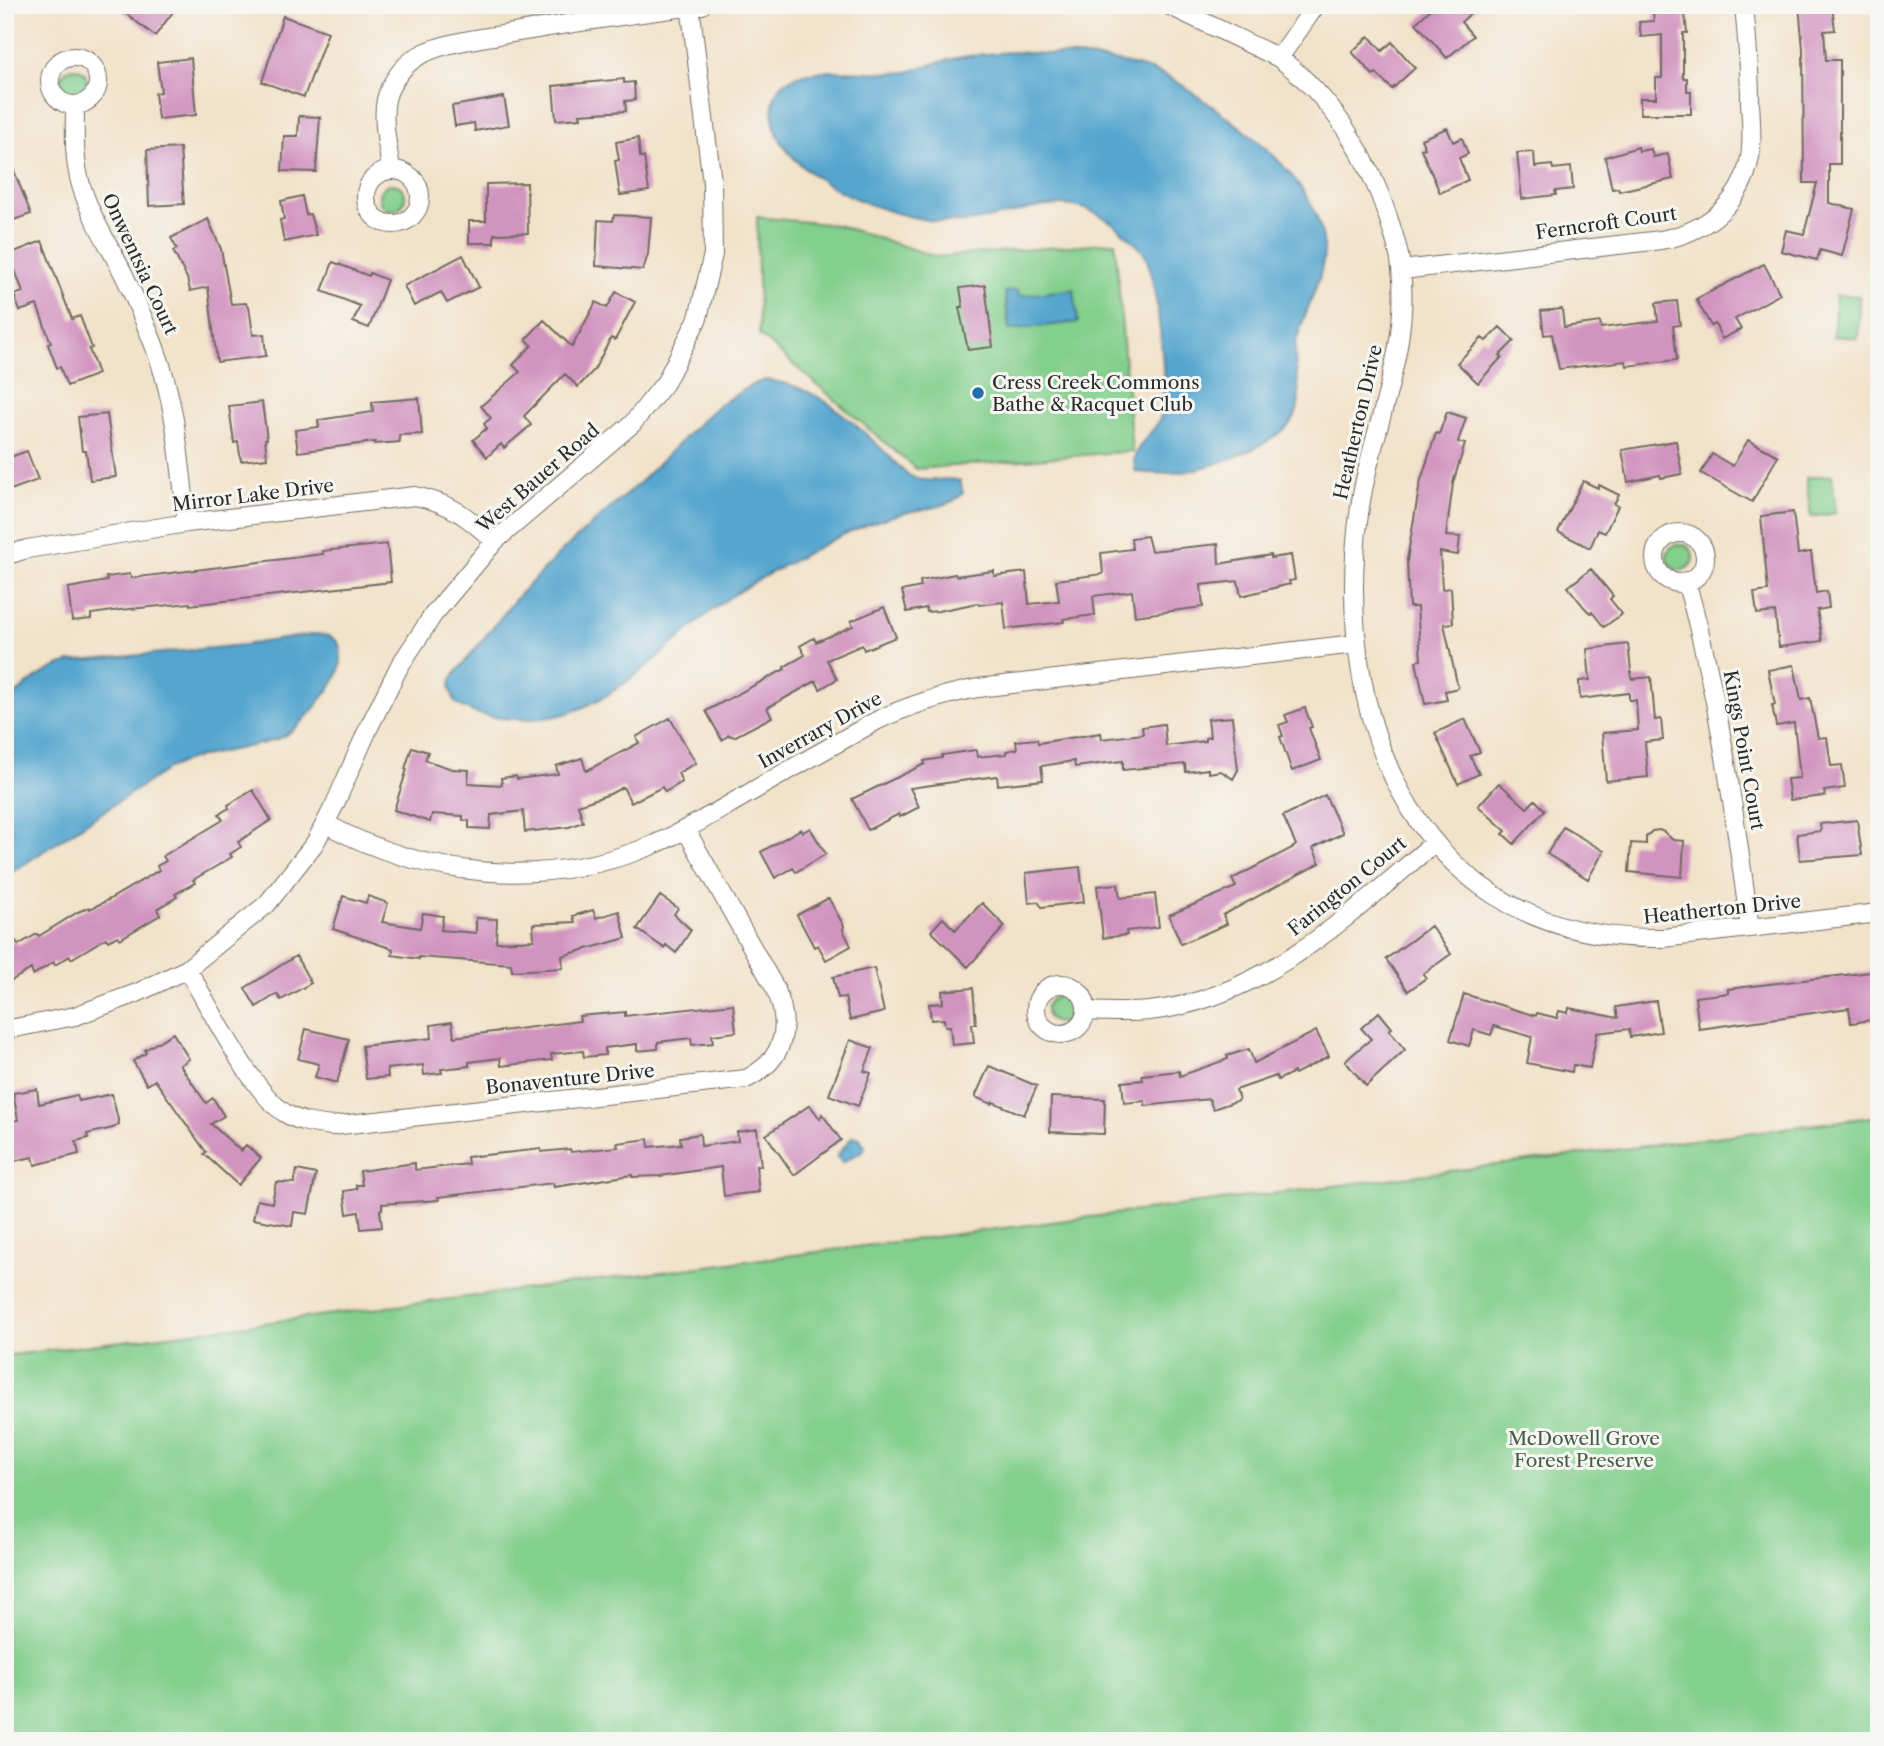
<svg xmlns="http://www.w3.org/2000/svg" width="1884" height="1746" viewBox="0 0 1884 1746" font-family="'Libre Caslon Text',serif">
<rect width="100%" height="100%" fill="#f6f6f2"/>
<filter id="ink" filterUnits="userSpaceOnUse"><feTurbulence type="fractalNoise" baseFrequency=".0143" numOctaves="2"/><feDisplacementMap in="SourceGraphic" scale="14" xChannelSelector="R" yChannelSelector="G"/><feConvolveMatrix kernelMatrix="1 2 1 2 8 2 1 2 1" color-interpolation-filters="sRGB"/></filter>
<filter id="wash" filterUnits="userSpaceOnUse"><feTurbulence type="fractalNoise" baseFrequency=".00686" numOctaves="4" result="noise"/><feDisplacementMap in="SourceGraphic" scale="28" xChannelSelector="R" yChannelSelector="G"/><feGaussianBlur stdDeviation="1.57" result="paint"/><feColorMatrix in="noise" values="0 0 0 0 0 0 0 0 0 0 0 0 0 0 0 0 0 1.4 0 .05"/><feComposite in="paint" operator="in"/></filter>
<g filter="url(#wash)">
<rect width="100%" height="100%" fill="#f2e2c9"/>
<!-- green -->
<path fill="#83cf8d" stroke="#577d5c" stroke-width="2" d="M61 81a13 13 0 1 1 26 0a13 13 0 1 1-26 0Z
M379 197a13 13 0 1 1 26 0a13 13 0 1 1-26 0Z
M757,217L837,225L937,257L1115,242L1132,451L916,469L759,335Z
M1836,295L1859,296L1858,338L1833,336Z
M1832,475L1836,513L1811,517L1806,478Z
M1667 557a13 13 0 1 1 26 0a13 13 0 1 1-26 0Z
M1046 1010a13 13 0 1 1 26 0a13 13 0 1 1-26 0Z
M1879,1116V1741H5V1356Z"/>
<!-- water -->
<path fill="#54a6cf" stroke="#40687d" stroke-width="2" d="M1015,52C1062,55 1111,56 1156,72C1173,78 1188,89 1202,99C1251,133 1317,181 1324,246C1326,275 1303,314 1296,342C1291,366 1305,394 1295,416C1282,443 1217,465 1189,471C1172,474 1153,474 1136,472C1126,446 1157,435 1162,413C1168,388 1157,272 1143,252C1136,242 1125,234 1116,226C1064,184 1022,218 965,222C922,225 860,205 824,182C800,167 777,147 773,118C765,49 866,78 906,72C922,69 936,62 952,59C973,54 994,53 1015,52Z
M1074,289L1078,322L1009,330L1005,292L1018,290L1019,296Z
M765,380C815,384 849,418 884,451C893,460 904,474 917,479C931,483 946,476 960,481L963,493C949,508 928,508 909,512C862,522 820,546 778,569C755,581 731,595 711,611C667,647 624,695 568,713C539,722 480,723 455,702L450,688L451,679L518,596L564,549L638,484L700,422L720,404L752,385Z
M316,634C330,635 341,638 341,655C342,672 333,685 322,698C313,711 298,728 284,736C271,743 255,745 242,748C216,753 192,757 169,768L5,877V706C24,685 43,670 70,662L243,645Z
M853,1136L860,1138L865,1147L862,1151L843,1162L838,1158V1154Z"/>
<g id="blocks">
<!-- building -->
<path fill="#d193bf" d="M115,5H178L155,36Z
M1435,5H1480L1461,22L1473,36L1447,58L1416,23Z
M1652,5H1684L1687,33H1683V78H1687V91H1691V114H1640V98H1656V78H1662V35L1641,37L1639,22L1654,21Z
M1799,5H1832L1835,30L1824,31L1826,60H1840V164H1829V203L1854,209L1842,256L1820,250L1817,260L1781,251L1786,230L1804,234L1817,183H1804L1803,49Z
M283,16L328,32L304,97L262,82Z
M1369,36L1382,51L1392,42L1415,68L1392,89L1376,73L1373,75L1352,52Z
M191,58L196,115L158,119L155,93L161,92L157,62Z
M624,79V83L634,82L635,100L625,101L626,111L580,114L581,118L556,120L553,86Z
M504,97L509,125L475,131L474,123L455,126L452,106Z
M299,116L320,117L316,172L282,171L284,136H298Z
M1447,128L1453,142L1462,138L1468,154L1459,158L1468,180L1440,193L1421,149L1425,148L1421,139Z
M638,138L640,157H644L649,191L620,195L615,161L619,160L616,142Z
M1638,147L1639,151L1651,149L1653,157L1668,154L1673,179L1619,191L1618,188L1612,189L1605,157Z
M180,148L184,204L149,206L147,150Z
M1534,152L1535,167L1552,165L1553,169L1571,167L1573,189L1555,191L1556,195L1522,199L1517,153Z
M7,153L31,214L5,223V154Z
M527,183L528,233L494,234V243H469V221H486V184Z
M302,196L306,215L310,214L316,235L284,242L280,220L284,219L281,201Z
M614,215L651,217L648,254L643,270L596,266L598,220L613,221Z
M208,219L221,249L231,304L246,303L247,306H249L253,335L264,334L266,356L217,362L208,287L190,291L187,278L173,251L177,249L171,238Z
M42,241L72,319L80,316L92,348L89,349L98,374L67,386L60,367L57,368L48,344L51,343L37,305L20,311L14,295L23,292L9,254Z
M463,255L479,287L447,303L441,292L414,306L404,286Z
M333,262L369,276L370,273L387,280L369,328L353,322L360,306L322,291Z
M1764,264L1780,294L1735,319L1741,329L1722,339L1715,324L1711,326L1696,299Z
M985,285L993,347L968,350L959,307H963L960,288Z
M616,292L635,302L615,340L611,338L594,370L578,387L565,374L524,416L531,425L504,448L501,444L487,457L473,440L487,428L484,424L491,418L481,406L520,372L513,365L532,345L526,339L544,320L572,347L596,302L607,308Z
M1677,301L1680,325L1673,326L1677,360L1627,366L1626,361L1559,369L1552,334L1544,335L1541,311L1562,309L1564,327L1600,322L1601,328L1658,321L1656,303Z
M1500,327L1514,341L1500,355L1502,357L1478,383L1457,363L1482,338L1486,341Z
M419,398L422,434L399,435L400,442L375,444V442L298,452L295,430L319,427L318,420L373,412L372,402Z
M262,402L267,439H265L267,458L241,461L238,442L234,443L229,406Z
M1447,412L1466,418L1458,442L1465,444L1453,483L1446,536L1460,537L1458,555L1440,552L1442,589L1451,588L1453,623L1444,624L1458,688L1445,691L1447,700L1425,704L1416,661L1421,660L1417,607H1409L1407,560L1420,483L1436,433L1439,434Z
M107,414L116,477L90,480L86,451H82L78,417Z
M1748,440L1778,456L1752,502L1701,473L1712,454L1733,466Z
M1676,441L1682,474L1661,478L1660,475L1628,482L1622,450Z
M27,451L38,480L5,492V459Z
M1583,481L1598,488L1599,485L1619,495L1614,504L1618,506L1605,533L1598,530L1590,548L1558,532Z
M1793,512L1798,554L1811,552L1816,593L1827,591L1829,608L1817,610L1822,641L1779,647L1775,612L1757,614L1754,593L1768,591L1761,516Z
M1147,536L1151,551L1218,544L1219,564L1271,555V558L1291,555L1295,580L1289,581L1290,584L1241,596L1238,581L1201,585L1203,607L1135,616L1132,591L1093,596L1095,615L1063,619L1064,622L1006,629L1003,602L979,605L978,603L938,611L927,612L926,608L907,612L902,591L921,587L920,581L955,574L956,576L994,571V576L1026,572L1029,604L1059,601L1056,580L1103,574L1101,553L1132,549L1131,538Z
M387,544L391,582L190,605V603L120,610L91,614V619L72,621L68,588L107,581L106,577L130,574L131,578L228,566L323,554L322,551Z
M1591,569L1613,596L1610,599L1622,614L1604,627L1592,612L1590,613L1584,607L1568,587Z
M884,607L896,637L864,650L862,645L827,660L837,679L820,689L816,681L767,708L772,717L734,737L729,735L722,740L706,711L785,669L784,667L805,655L800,646L814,638L816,642L853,626L851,621Z
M1628,644L1632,679L1651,677L1655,720L1661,719L1663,740L1645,742L1648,777L1606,781L1602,733L1638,730L1636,700H1629V693L1580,699L1579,681L1590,680L1587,649Z
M1794,665L1801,700L1810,698L1818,738L1827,737L1831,766L1842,765L1845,788L1824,791L1825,796L1790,800L1787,779L1800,778L1794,723L1776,726L1772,705H1775L1768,670Z
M1305,708L1312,727L1309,728L1321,760L1292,771L1280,737L1283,736L1279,725L1288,722L1285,715Z
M1232,717L1238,770L1233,779L1221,771L1208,773V769L1186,772L1185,764L1123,770V761L1075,767L1074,761L1041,766L1043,780L998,785L997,776L910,788L919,807L900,817L899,814L868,830L852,799L925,764L924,761L942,758V755L976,750L977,757L1007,754L1006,751L1017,749L1016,741L1037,739L1038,743L1101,733L1102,739L1143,734L1142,727L1164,724L1166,746L1205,741V738L1210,737L1208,719Z
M670,718L696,763L678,773L682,782L665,792L662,787L631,803L623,787L610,794L578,805L583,822L569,827L525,832L523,811L491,815L490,829L469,828V821L463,820V816L432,814L430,822L394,810L407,769H405L412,747L428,752L425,760L452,769L469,770L468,783L502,785L501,778L516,776L517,779L558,774L556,766L582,758L586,771L639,743L636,737Z
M1465,719L1480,752L1470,756L1479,774L1458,784L1435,733Z
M1499,783L1527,808L1535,800L1545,810L1514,844L1503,834L1506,831L1478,806Z
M253,790L271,820L238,842L241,847L230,854L232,857L193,880L195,883L175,894L177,897L157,909L160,915L120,939L118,936L108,941L106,938L71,959L70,956L55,965L54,962L33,975L31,969L11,981L5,972V947L16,941L18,945L37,934L39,936L78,912L89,907L90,909L110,899L159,870L157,866L166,861L163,856L223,820L219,814L229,808L228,805Z
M1325,795L1343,833L1313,848L1320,863L1223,915L1227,924L1181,944L1169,915L1236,887L1232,879L1294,847L1296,845L1283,816Z
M1857,820L1862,855L1800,860L1797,834L1821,831L1820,824Z
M1563,827L1604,851L1588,879L1547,854Z
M810,828L826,854L796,872L793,868L775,878L761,852L801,829L803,832Z
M1659,830L1664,832L1673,840L1684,841L1682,877L1629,872L1631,843L1646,844V837L1652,831Z
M1080,867L1084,902L1042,907L1038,902L1029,903L1026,873Z
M1118,884L1120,898L1155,894L1159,927L1126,931L1127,935L1103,938L1097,886Z
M343,896L366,903L368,896L388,903L382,922L420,928L423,913L443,916L441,930L476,933V918L497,919L496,942L534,940L533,924L575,922L573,916L593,910L596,918L619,911L626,938L562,956L563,968L512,971L511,964L419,957V959L392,955L393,949L333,929Z
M660,896L678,908L674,914L691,930L676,953L666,945L664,948L637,929Z
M827,899H829L844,926L843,930L851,946L826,960L818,945L814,947L797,915Z
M982,903L1005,926L968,967L931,931L943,918L955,930Z
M1431,926L1451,954L1423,974L1426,978L1408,991L1386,959Z
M296,956L311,983L281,1000L277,994L256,1007L245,988Z
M874,968L884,1012L850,1020L845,997L838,998L833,977Z
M1879,971V1019L1851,1023L1849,1008L1699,1029L1695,997L1728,993V989Z
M973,988L976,1024H972L974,1043L952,1045L950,1026H945L944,1019L931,1020L929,1004L943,1003L942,991Z
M1464,994L1536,1016L1537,1013L1557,1018L1559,1011L1568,1013L1569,1008L1618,1018L1616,1007L1656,1001L1661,1032L1630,1037L1629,1029L1597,1033L1590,1068L1573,1065L1572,1072L1527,1063L1532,1037L1494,1026L1491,1035L1474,1030L1469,1046L1450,1040Z
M733,1004L736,1032L712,1035L713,1043L692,1045L691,1038L658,1042V1049L637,1051V1044L605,1048V1055L584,1057L583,1051L551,1054L552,1060L501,1066L500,1058L469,1062V1066L441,1069L442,1073L424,1075L423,1065L387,1069L388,1077L366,1079L362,1046L432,1038L431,1025L452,1022L454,1037L580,1021L579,1016L625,1012V1016Z
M1379,1012L1392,1028L1389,1030L1405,1050L1366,1086L1345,1061L1371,1039L1361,1028Z
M306,1029L349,1039L337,1083L315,1077L319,1064L298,1059Z
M1316,1031L1329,1056L1295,1074L1294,1072L1278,1080L1276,1076L1236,1090L1239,1100L1213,1109L1209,1099L1145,1106V1101L1124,1103L1122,1082L1143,1080L1142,1075L1179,1071L1180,1076L1228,1059L1227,1056L1249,1049L1254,1063Z
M173,1033L189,1059L180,1065L206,1103L213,1098L224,1116L211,1124L241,1151L246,1145L261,1158L238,1185L204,1154L206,1152L155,1080L147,1085L133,1061L146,1053L145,1050Z
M850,1040L873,1048L864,1071L871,1073L858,1106L829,1095Z
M989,1066L1037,1086L1024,1115L993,1102L992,1104L975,1097Z
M37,1089L39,1104L77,1095L79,1101L112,1094L119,1124L113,1128L87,1134L88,1138L76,1141L79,1154L35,1165L33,1157L5,1163V1122L18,1120L13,1093Z
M1051,1097L1105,1099L1104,1134L1050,1132Z
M810,1105L820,1119L822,1114L841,1140L794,1175L766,1135Z
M757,1129L761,1166H756L759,1192L724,1196L721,1167L660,1176L632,1177V1175L554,1187L553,1183L438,1197L439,1200L382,1204V1209L380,1210L382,1227L361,1229L359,1212L347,1214L344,1191L357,1189L356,1185H362L360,1171L415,1163V1170L468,1164L467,1157L541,1149V1152L570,1149L571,1152L618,1147L617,1143L648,1139L649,1147L681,1144L680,1137L700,1134L701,1146L738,1141L737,1132Z
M297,1170L316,1174L308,1214L294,1212L292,1226L253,1219L257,1200L272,1203L276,1182L294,1183Z"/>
</g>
</g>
<g filter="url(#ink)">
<use href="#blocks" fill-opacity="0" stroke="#716b62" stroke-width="2"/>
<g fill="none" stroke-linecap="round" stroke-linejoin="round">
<defs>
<path id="minor" d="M1168,5L1279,58C1333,98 1369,158 1389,220C1394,236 1400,252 1401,269C1411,354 1370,431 1359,514C1331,724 1420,944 1663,938L1879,913
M50 81a24 24 0 1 1 48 0a24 24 0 1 1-48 0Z
M1279,58L1316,5
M75,105C75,131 73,159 81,185C90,216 108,243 122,271C134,295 144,320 154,345C176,401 180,464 187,523
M391,170C388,145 378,109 391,86C399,71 409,60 424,53C451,41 484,38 513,33C576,22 639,13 702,5
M366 197a27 27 0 1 1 54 0a27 27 0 1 1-54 0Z
M1402,270L1661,240C1705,232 1742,204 1750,157C1753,140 1751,121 1750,103C1750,70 1747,38 1744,5
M1655 558a25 25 0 1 1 50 0a25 25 0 1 1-50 0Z
M5,556L27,549L187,523L415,496C453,504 466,516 495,541
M1686,581C1719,695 1734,811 1750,928
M326,824C426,878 541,889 648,847C685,832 717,811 751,792C792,768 834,745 876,721C909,705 942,695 978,688L1355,644
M187,969C209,1005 252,1093 285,1113C299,1122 315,1124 332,1126L746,1079C785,1060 792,1026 775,988L686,830
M1036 1009a25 25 0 1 1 50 0a25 25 0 1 1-50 0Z
M1086,1011C1107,1012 1128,1013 1149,1011C1264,999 1350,914 1434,843
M5,1030L75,1016L137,993L187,969L267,904L315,843L335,804L369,727L399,667L433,615L495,541L632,424L665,383L698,318L713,254L712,182L690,5"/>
</defs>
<!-- minor casing -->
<use href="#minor" stroke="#716b62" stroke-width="20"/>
<!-- minor -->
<use href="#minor" stroke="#fff" stroke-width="18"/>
</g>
</g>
<!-- markers -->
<circle fill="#1f6fb2" stroke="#f6f6f2" stroke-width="2.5" cx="978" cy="393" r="7"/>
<g text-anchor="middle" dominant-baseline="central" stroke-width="6" stroke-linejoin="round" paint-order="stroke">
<!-- street labels -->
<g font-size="19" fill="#2b2b2b" stroke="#f6f6f2">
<text transform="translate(1606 223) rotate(-8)">Ferncroft Court</text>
<text transform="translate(140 264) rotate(65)">Onwentsia Court</text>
<text transform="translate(1358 422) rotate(-77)">Heatherton Drive</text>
<text transform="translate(538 478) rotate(-41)">West Bauer Road</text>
<text transform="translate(253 495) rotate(-7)">Mirror Lake Drive</text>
<text transform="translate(820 730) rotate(-29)">Inverrary Drive</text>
<text transform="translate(1744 750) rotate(80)">Kings Point Court</text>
<text transform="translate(1347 886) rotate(-39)">Farington Court</text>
<text transform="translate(1722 909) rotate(-6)">Heatherton Drive</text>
<text transform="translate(570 1079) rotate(-6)">Bonaventure Drive</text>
</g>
<!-- poi labels -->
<g font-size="19" fill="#2b2b2b" stroke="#f6f6f2" text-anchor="start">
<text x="992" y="382">Cress Creek Commons<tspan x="992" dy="22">Bathe &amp; Racquet Club</tspan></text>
</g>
<!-- park labels -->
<g font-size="19" fill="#455c48" stroke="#f6f6f2">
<text x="1584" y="1438">McDowell Grove<tspan x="1584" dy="22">Forest Preserve</tspan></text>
</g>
</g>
<!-- margin -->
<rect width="1884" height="1746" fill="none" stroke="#f6f6f2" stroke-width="28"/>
</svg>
